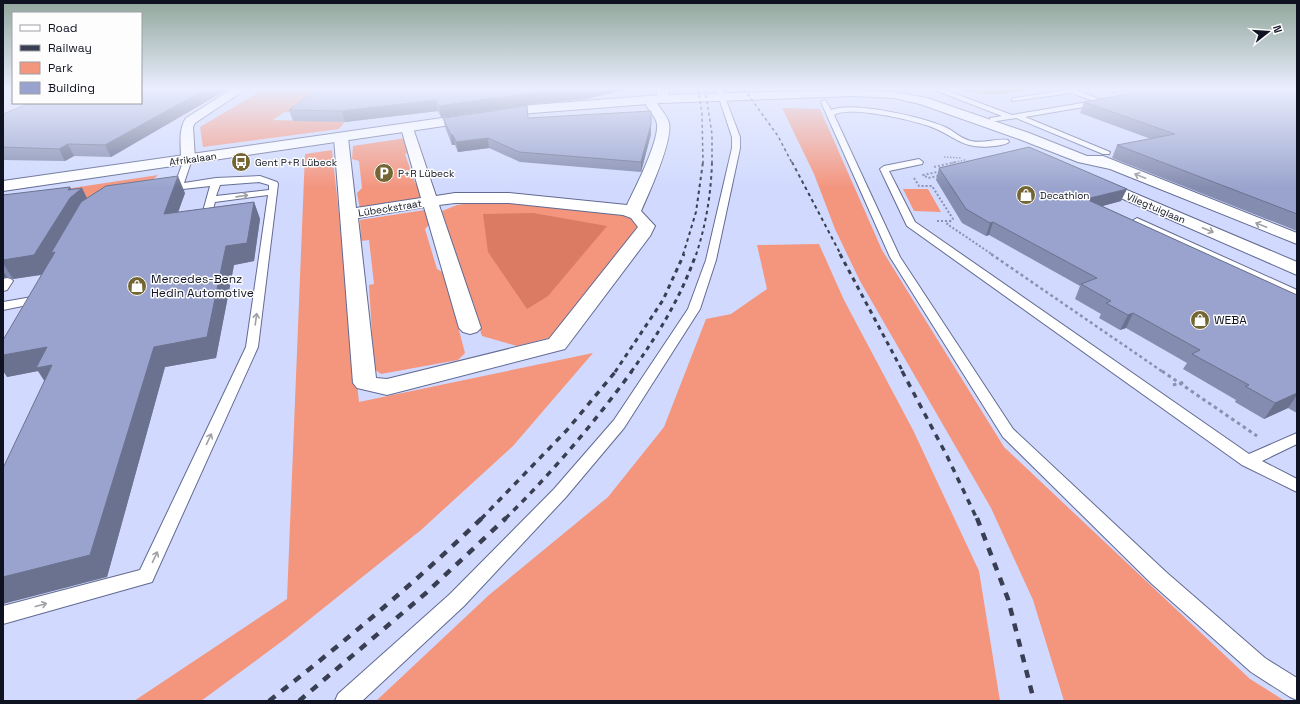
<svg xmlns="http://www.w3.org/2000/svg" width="1300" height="704" viewBox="0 0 1300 704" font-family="'Space Grotesk',sans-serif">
<rect width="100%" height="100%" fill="#d1dafe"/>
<!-- green -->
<path fill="#f4957e" d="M264,89H384L336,114L284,112L273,120L345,122L339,129L203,147L200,127Z
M782,108L820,109L882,250L1004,447L1250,679L1285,701H1064L1033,600L991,508L860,281L835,229L814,174Z
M406,138L410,152L405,154L415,183L420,185L423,199L360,209L357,193L362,188L359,161L352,159L353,146Z
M332,150L359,402L593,353L513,446L421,530L285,639L201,701H134L287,599L305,154Z
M158,175L155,178L149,181L79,204L86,196L50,201L59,190Z
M903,189H928L941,212L914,211Z
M488,200L624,214L634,219L640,227L552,337L517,346L482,336L442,211L457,205Z
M425,210L429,225L425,229L437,269L444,273L465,353L458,360L381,374L374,369L369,285L374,284L369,240L361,241L360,220Z
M819,244L844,300L913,430L979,571L1000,701H376L489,595L608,497L664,427L706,319L731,314L767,289L757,245Z"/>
<!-- forest -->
<path fill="#db7b64" d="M533,213L607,226L548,296L527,309L488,252L483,214Z"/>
<!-- water -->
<path fill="#ac9226" d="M962,89H1037C1011,93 986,98 962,89Z"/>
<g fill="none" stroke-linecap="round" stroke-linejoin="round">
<defs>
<path id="lane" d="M716,89H722L740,137V148L716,260L700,309L624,428L566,497L464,606L362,701H335L338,694L450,594L554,489L614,420L688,309L706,260L732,148V137Z
M932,89H942L1012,115L1094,101L1071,93L1012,101V99L1014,98L1073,89L1102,100L1104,102L1101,104L1025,117L1110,152L1109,154H1103L1016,118L990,122V118L1002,116Z
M824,100L826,101L831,110C853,101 922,117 945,127C954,131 961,139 971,141C984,144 996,138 1008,140L1009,142C1005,145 1000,145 995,146C960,150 957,136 929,126C911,120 850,105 834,115L900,257L1013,429L1166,572L1265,658L1297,678V700L1290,697L1251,672L1152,584L1003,437L890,257L821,102Z
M188,156L192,159L184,183L216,178L260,176L277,182L278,184L258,347L152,582L3,624V606L140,570L246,347L268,195L215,202L210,220L212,222L207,225L202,224L200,222L210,186L165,191L160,188L162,186L175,184L184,159ZM259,182L269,185V190L216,196L220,185Z
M919,159L923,162L922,164L889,171L915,222L1249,454L1297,433V444L1262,461L1297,479V492L1242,465L907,226L880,169L884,166Z
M1137,218L1297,290V297L1134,223L1132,221Z
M7,278L11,279L13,281L7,290L3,291V279Z
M38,296L42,298L44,300L42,302L3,310V302Z"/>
<path id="street" d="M232,89H246L195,123L193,127L195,159L193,162L188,163L183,162L181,159C181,145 178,130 186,118Z
M656,89H668L669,95L665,101H657L655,99L657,95Z
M652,101L656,102C660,108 667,116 669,123C673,141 649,193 641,211L655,226L650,236L565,349L387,395L357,388L353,383L334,138L336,135H346L348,138L356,208L421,198L401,128L402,125H412L413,128L436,196L455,193H509L627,205C635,188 659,142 657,124C656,117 649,111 646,105L648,102ZM455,203H509L623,215L631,218L638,227L549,339L387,379L376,378L358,218L424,207L459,328L463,332L470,334L477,332L481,328L439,205Z"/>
<path id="secondary" d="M852,90L894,92L927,98L1029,133L1087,156H1103L1297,233V244L1110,169L1078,162L1019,139L920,104L894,98L852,96L661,103L532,113L3,191V181L532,105L661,95Z
M1096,177L1297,262V275L1091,185L1088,182L1091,179Z"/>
</defs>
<!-- lane casing -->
<use href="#lane" stroke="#626a92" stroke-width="2"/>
<!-- street casing -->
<use href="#street" stroke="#626a92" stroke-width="2"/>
<!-- secondary casing -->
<use href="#secondary" stroke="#626a92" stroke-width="2"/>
<!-- path-far3 -->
<path stroke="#8a90ad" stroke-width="1.5" stroke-dasharray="1.5 1.5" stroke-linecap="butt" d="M1113,93L1131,89
M944,157L962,158
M952,163L965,160L969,163"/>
<!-- path-far2 -->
<path stroke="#8a90ad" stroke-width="2" stroke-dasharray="2 2" stroke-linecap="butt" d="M968,162L969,163
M934,167L956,162
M961,167L969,168L966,170L928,178L923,175Z
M914,178L919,186H932L953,219L947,224L993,255
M937,221H950"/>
<!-- path-far1 -->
<path stroke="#8a90ad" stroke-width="2.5" stroke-dasharray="3 3" stroke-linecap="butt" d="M991,254L1163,372"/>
<!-- path -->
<path stroke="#8a90ad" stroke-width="3" stroke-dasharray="3.5 3.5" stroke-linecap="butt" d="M1162,371L1257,436
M1173,385L1185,382"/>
<!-- lane -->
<use href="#lane" fill="#fff" fill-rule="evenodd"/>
<!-- street -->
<use href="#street" fill="#fff" fill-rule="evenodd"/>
<!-- secondary -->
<use href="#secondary" fill="#fff" fill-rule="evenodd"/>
<!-- rail-far4 -->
<path stroke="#3a3e52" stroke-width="1.5" stroke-dasharray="3 3" stroke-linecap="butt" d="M698,89L702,113L703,163
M705,89L712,134V163
M744,89L778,136L792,163"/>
<!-- rail-far3 -->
<path stroke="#3a3e52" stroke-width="2" stroke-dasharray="3.5 3.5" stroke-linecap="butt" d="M792,162L841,255
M683,255L696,212L703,162
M696,255C706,225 711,194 712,162"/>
<!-- rail-far2 -->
<path stroke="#3a3e52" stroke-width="3" stroke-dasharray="4.5 4.5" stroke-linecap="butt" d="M840,254L903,372
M615,372L663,300L684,254
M631,372C658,335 681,297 696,254"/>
<!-- rail-far1 -->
<path stroke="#3a3e52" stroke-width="3.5" stroke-dasharray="6 6" stroke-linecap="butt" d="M902,371L947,456L977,519
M481,519L567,430L616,371
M505,519C551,474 594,423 632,371"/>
<!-- rail -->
<path stroke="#3a3e52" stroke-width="4.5" stroke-dasharray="8 8" stroke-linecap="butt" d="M977,518L1008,599L1034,701
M269,701C343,643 415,583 482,518
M299,701L426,593L506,518"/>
</g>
<!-- wall -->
<path fill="#848cb0" d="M141,89H228L111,157L74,156L65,161L3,160V114Z
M318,89H628L586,99L532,104L441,117L438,111L345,122L293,121L289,110Z
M1297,89V231L1112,158L1117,145L1151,139L1080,113L1084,102Z
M443,118H528L651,121V134L641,172L520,162L489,148L458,152L455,145H452L445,127Z
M939,168L1121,201L1102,206L1297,295V413L1288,408L1264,419L1235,402L1236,400L1183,369L1187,363L1126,328L1120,330L1099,318L1101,314L1075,299L1080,286L989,235L986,236L962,223L936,180Z
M82,188L87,198L185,193L178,212L254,202L260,219L254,261L234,265L216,358L165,367L107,577L45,382L38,371L7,377L42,275L13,279L7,277L3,278V195Z"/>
<!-- shaded-wall -->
<path fill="#6b7290" d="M206,89H228L111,157L105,145Z
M576,89H628L586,99L532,104L441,117L439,106L531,93Z
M436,100L438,111L345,122L342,111Z
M651,111V134L641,172V162Z
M451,135H453L455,145H452Z
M488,138L489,148L458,152L456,142Z
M68,144L74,156L65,161L59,149Z
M178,176L185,193L171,232L164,214Z
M70,187L74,194L82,188L90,205L45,274L13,279L3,263V260L68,190Z
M1127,189L1121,201L1081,212L1086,199Z
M254,202L260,219L254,261L234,265L216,358L165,367L107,577L3,604V577L154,347L226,246Z
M993,222L989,235L986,236L990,223Z
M3,271L7,277L3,278Z
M1133,313L1126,328L1120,330L1128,315Z
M47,347L66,386L50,389L38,371L7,377L3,371V355Z
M1297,393V395L1288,408L1264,419L1275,403Z"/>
<!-- building -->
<path fill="#99a3cd" stroke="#6b7290" d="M141,89H206L105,145L68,144L59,149L3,147V114L30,103H141Z
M318,89H576L531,93L439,106L436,100L342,111L289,110Z
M1155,89H1297V214L1117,145L1175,134L1084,102Z
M527,106L528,118L651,111V124L641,162L519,152L488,138L456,142L453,135H451L443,118Z
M1029,147L1127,189L1086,199L1297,295V393L1275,403L1245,386L1249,385L1192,354L1200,350L1133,313L1128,315L1106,303L1111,301L1081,284L1097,278L993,222L990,223L966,209L939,168Z
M178,176L164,214L254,202L247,243L226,246L207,337L154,347L90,555L3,577V468L52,365L36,368L47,347L3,355V340L55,252L51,253L81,202L106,186Z
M70,187L68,190L82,188L70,198L34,255L3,260V195Z"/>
<!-- one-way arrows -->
<defs><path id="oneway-shaft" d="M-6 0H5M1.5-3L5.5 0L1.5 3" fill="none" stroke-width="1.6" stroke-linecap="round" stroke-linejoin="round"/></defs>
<g stroke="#9fa0a6">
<use href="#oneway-shaft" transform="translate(1140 176) rotate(-158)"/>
<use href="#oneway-shaft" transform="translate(242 196) rotate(-8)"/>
<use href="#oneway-shaft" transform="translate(1261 225) rotate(-158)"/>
<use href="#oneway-shaft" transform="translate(1208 230) rotate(23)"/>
<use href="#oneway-shaft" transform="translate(256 319) rotate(-82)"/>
<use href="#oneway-shaft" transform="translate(209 439) rotate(-65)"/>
<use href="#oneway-shaft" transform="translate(155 557) rotate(-65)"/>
<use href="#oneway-shaft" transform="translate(41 605) rotate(-15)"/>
</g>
<!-- sky -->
<linearGradient id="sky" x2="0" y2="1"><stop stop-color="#90a69a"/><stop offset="0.47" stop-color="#eaeeff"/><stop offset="1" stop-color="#eaeeff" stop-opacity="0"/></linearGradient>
<rect width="1300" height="188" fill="url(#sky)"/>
<!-- icons -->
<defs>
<symbol id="bus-disc" viewBox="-11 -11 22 22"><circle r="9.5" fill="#746633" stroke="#fdfdfd"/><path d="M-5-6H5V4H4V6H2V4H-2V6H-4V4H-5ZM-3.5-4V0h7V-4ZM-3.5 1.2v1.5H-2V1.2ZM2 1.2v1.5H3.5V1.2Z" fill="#fff"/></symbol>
<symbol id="parking-disc" viewBox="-11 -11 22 22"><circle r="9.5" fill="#746633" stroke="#fdfdfd"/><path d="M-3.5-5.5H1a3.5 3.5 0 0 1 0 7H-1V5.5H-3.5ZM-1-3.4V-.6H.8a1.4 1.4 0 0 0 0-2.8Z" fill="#fff"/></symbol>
<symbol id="shop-disc" viewBox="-11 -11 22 22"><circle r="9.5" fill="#746633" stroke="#fdfdfd"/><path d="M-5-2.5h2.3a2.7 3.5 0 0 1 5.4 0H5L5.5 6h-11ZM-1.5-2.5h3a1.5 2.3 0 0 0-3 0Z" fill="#fff"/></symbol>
</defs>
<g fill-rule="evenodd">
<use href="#bus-disc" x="230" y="151" width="22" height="22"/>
<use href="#parking-disc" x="373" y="162" width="22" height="22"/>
<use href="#shop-disc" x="1015" y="184" width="22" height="22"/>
<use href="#shop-disc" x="126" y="275" width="22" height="22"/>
<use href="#shop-disc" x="1189" y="309" width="22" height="22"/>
</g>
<g text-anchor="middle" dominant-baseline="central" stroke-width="3" stroke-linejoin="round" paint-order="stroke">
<!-- far-street labels -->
<g font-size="10" fill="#0f1221" stroke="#fdfdfd">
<text transform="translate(193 159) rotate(-8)">Afrikalaan</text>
<text transform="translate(390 208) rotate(-9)">Lübeckstraat</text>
<text transform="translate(1156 208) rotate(23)">Vliegtuiglaan</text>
</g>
<!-- far-poi labels -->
<g font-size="10" fill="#0f1221" stroke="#fdfdfd" text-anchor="start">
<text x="255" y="162">Gent P+R Lübeck</text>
<text x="398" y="173">P+R Lübeck</text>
<text x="1040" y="195">Decathlon</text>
</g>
<!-- poi labels -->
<g font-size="12" fill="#0f1221" stroke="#fdfdfd" text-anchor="start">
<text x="151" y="279">Mercedes-Benz<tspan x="151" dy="14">Hedin Automotive</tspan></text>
<text x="1214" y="320">WEBA</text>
</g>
</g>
<!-- border -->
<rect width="1300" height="704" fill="none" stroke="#0f1221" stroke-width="8"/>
<!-- legend -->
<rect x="12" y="12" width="130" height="92" fill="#fdfdfd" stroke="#9e9fa5"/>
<rect x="20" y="25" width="20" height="6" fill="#ffffff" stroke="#9e9fa5"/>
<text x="48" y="32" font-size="12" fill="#0f1221">Road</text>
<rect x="20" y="45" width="20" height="6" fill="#3a3e52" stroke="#9e9fa5"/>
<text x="48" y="52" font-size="12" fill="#0f1221">Railway</text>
<rect x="20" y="62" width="20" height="12" fill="#f4957e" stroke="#9e9fa5"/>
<text x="48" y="72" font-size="12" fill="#0f1221">Park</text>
<rect x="20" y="82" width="20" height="12" fill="#99a3cd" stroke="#9e9fa5"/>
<text x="48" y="92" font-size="12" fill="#0f1221">Building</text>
<!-- north arrow -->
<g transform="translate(1268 32) rotate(73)" stroke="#fdfdfd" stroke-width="3" paint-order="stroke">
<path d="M0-3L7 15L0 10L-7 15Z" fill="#0f1221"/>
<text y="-6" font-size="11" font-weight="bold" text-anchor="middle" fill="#0f1221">N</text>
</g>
</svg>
